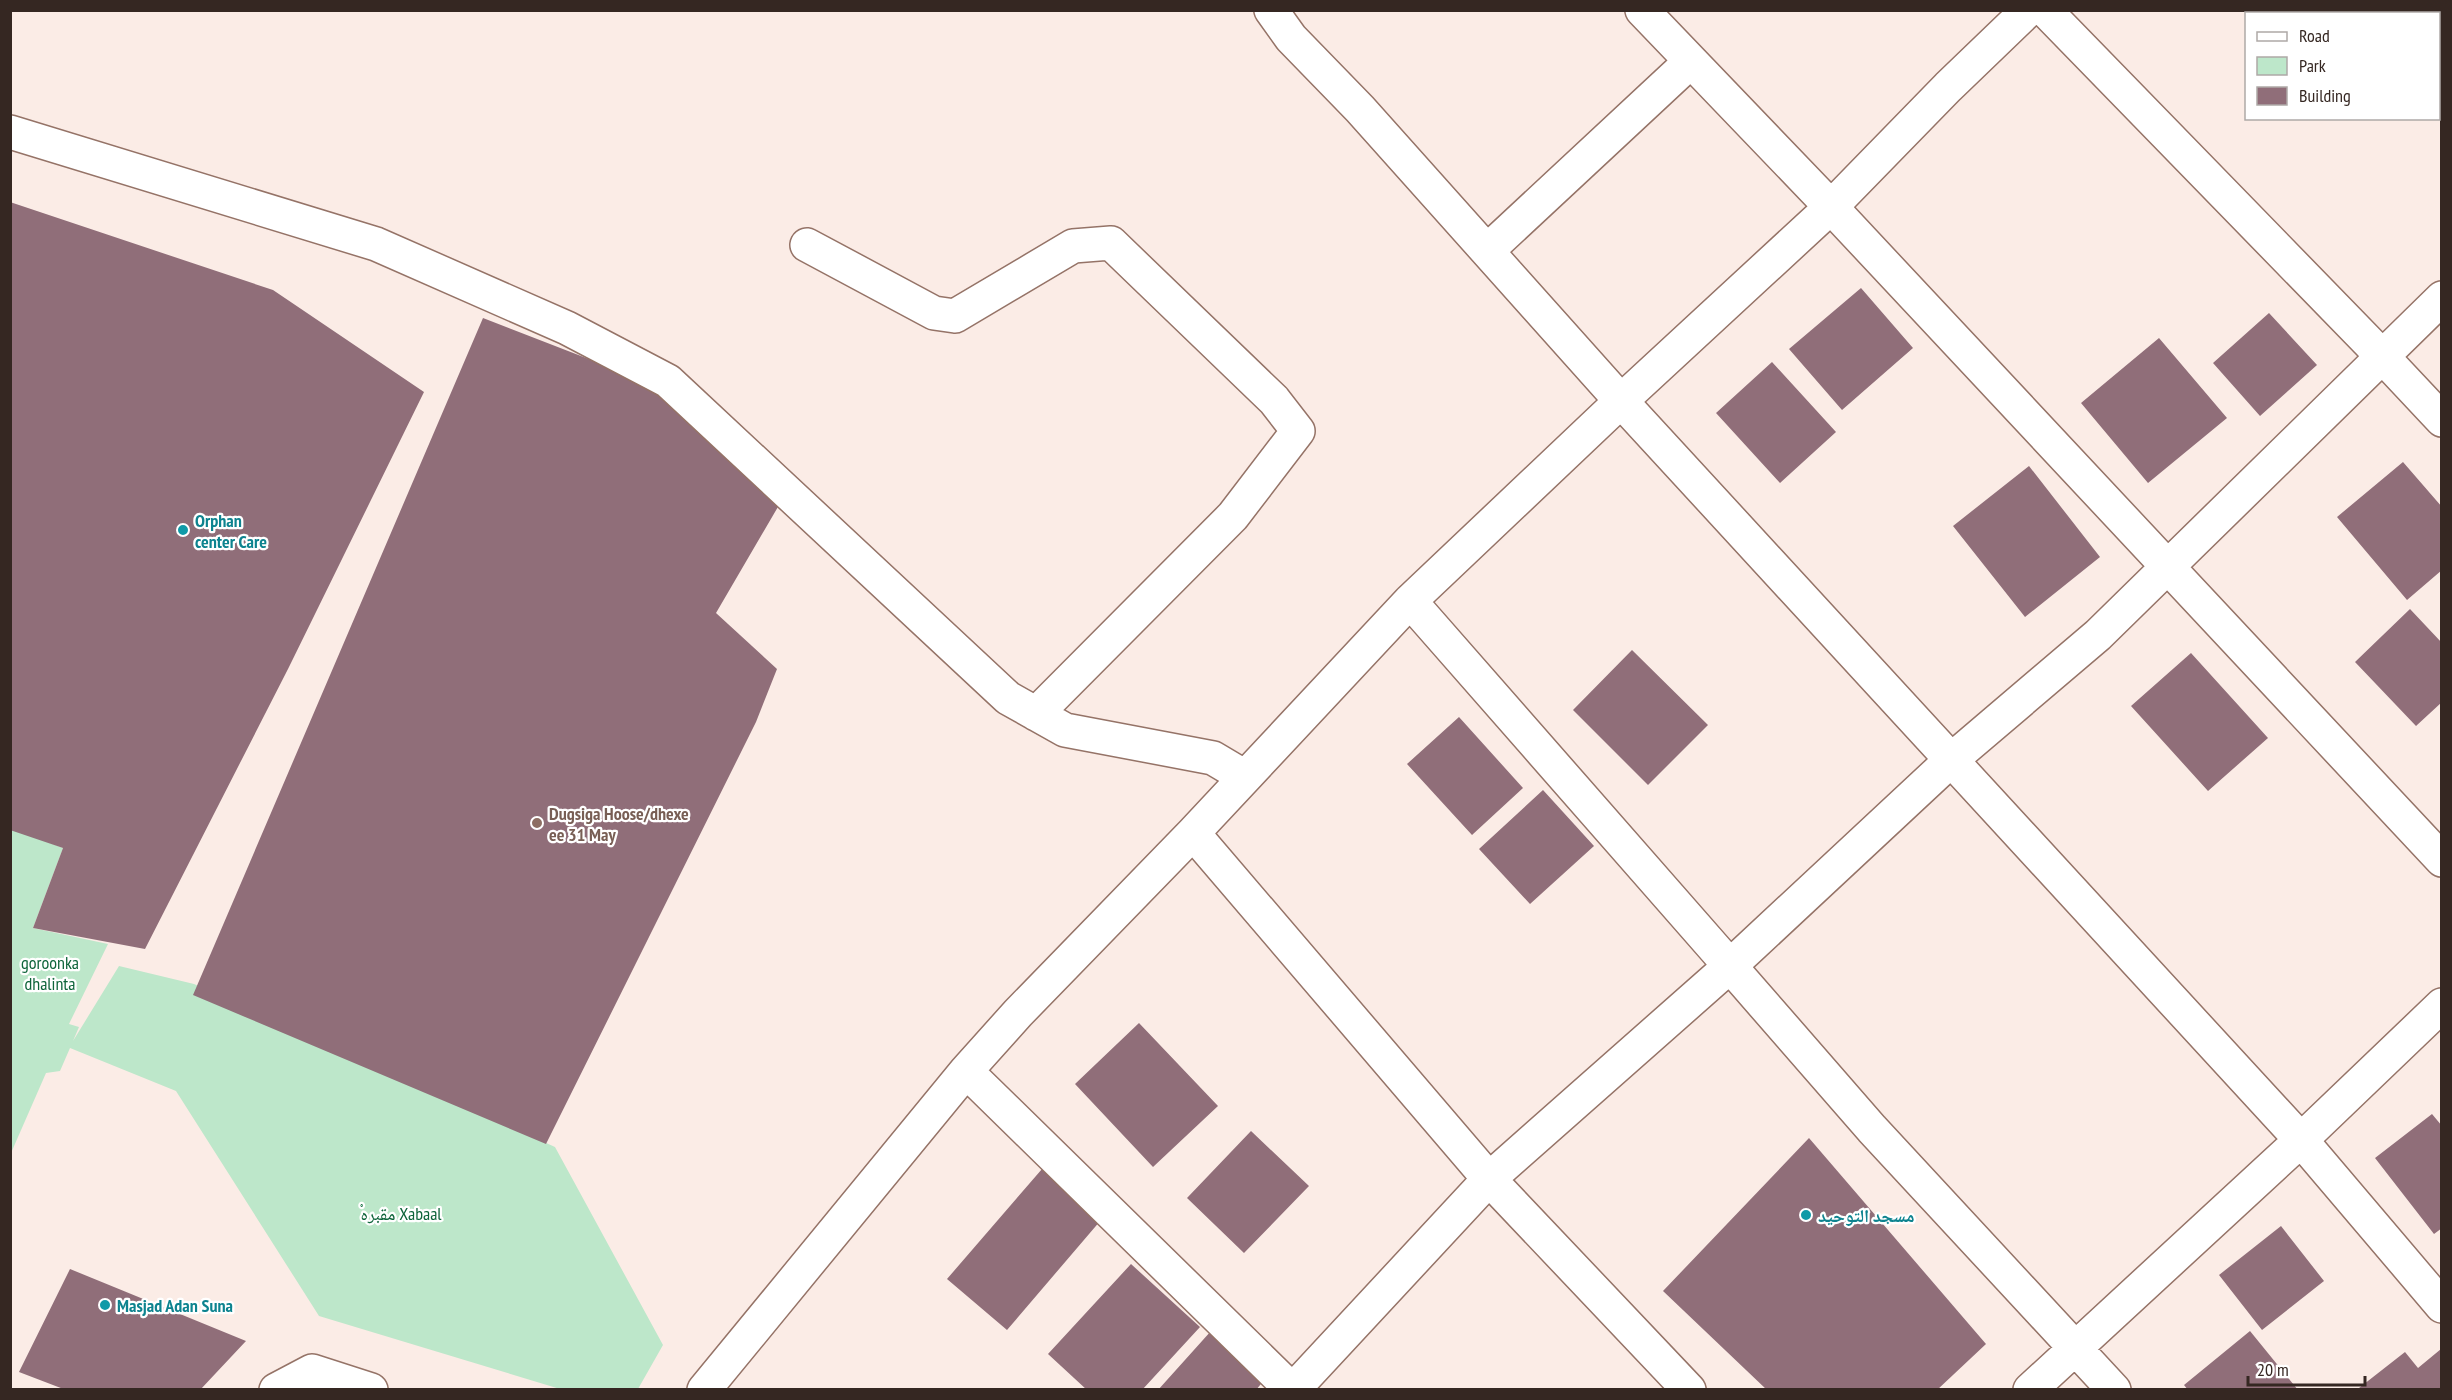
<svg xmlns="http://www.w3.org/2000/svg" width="2452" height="1400" viewBox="0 0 2452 1400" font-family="'PT Sans Narrow','Noto Naskh Arabic',sans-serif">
<rect width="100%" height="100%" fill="#fbece6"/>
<!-- green -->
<path fill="#bde7ca" d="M11,828L63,848L33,928L108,944L69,1024L79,1027L73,1041L119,966L194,984L555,1147L663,1345L638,1389H560L319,1316L176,1091L70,1048L60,1071L46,1073L11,1153Z"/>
<!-- building -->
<path fill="#906e79" d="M10,202L273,290L424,392L288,669L145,949L33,928L63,848L10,830Z
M1861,288L1913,348L1842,410L1789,349Z
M2269,313L2317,365L2260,416L2213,363Z
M483,318L643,380L782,500L716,613L777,669L756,722L546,1144L193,995Z
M2159,338L2227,418L2148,483L2081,403Z
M1772,362L1836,432L1780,483L1716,413Z
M2403,462L2442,507V570L2407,600L2337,517Z
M2029,466L2100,557L2025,617L1953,526Z
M2410,609L2442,643V702L2416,726L2355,662Z
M1632,650L1708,725L1648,785L1573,710Z
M2191,653L2268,738L2208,791L2131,706Z
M1459,717L1523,788L1472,835L1407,764Z
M1543,790L1594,846L1530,904L1479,849Z
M1139,1023L1218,1106L1153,1167L1075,1084Z
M2432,1114L2442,1126V1228L2434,1234L2375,1158Z
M1251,1131L1309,1186L1244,1253L1187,1198Z
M1809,1138L1986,1344L1937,1390H1767L1663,1291Z
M1042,1169L1101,1220L1007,1330L947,1279Z
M2281,1226L2324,1281L2262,1330L2219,1275Z
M1131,1264L1200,1327L1142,1390H1087L1048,1354Z
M70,1269L246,1341L200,1390H66L19,1372Z
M1211,1331L1265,1379L1256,1390H1158Z
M2250,1331L2298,1390H2188L2184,1385Z
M2441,1349L2442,1390L2359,1388L2405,1352L2418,1368Z"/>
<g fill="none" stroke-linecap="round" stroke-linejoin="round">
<defs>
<path id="minor" d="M1271,10L1291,38L1360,109L1621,401L2301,1140L2442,1306
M1642,10L1831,207L2442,860
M2045,10L2381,355L2442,420
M10,132L376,244L567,328L668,381L1008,698L1065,730L1213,758L1245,777
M807,245L934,313L955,316L1073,246L1111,243L1274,400L1298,431L1233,516L1036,714
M1487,251L1690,62
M1193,833L1489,1179L1689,1390
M966,1071L1292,1390
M276,1390L312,1371L371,1390
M704,1390L966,1071L1018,1013L1193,833L1410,601L1621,401L1831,207L1948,87L2028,10
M1293,1390L1489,1179L1730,966L1410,601
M2030,1390L2301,1140L2442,1005
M2114,1390L1872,1129L1730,966L1950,761L2098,635L2442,298"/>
</defs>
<!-- minor casing -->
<use href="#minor" stroke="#957367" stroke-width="36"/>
<!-- minor -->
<use href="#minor" stroke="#fff" stroke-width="33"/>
</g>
<!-- markers -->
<g fill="#0f9aa8" stroke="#fff" stroke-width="2">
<circle cx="183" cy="530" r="6"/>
<circle cx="1806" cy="1215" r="6"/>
<circle cx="105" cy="1305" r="6"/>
</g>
<circle fill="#8d6e63" stroke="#fff" stroke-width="2" cx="537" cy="823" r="6"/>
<g text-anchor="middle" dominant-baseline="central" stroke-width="4.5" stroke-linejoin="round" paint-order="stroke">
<!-- culture labels -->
<g font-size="18" font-weight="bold" fill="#0d838f" stroke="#fff" text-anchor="start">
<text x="195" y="520">Orphan<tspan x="195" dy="21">center Care</tspan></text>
<text x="1818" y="1215">مسجد التوحيد</text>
<text x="117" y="1305">Masjad Adan Suna</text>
</g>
<!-- education labels -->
<g font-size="18" font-weight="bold" fill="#785e54" stroke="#fff" text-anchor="start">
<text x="549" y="813">Dugsiga Hoose/dhexe<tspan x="549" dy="21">ee 31 May</tspan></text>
</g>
<!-- park labels -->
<g font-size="18" fill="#0e643a" stroke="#fff">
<text x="50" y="962">goroonka<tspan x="50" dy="21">dhalinta</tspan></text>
<text x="401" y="1213">ْمقبره Xabaal</text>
</g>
</g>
<!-- border -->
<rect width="2452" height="1400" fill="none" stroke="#352722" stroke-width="24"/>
<!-- legend -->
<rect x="2245" y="12" width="195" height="108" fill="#ffffff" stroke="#aea9a7" stroke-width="1.5"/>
<rect x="2257" y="32" width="30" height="9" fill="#ffffff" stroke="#aea9a7" stroke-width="1.5"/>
<text x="2299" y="42" font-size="18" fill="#352722">Road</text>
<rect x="2257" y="57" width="30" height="18" fill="#bde7ca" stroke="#aea9a7" stroke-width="1.5"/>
<text x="2299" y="72" font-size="18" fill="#352722">Park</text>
<rect x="2257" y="87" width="30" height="18" fill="#906e79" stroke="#aea9a7" stroke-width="1.5"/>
<text x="2299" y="102" font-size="18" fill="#352722">Building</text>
<!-- scale -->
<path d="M2248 1376v9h117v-9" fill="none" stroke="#352722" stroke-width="3"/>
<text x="2257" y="1376" font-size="18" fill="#352722" stroke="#ffffff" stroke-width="4.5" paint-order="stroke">20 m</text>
</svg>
